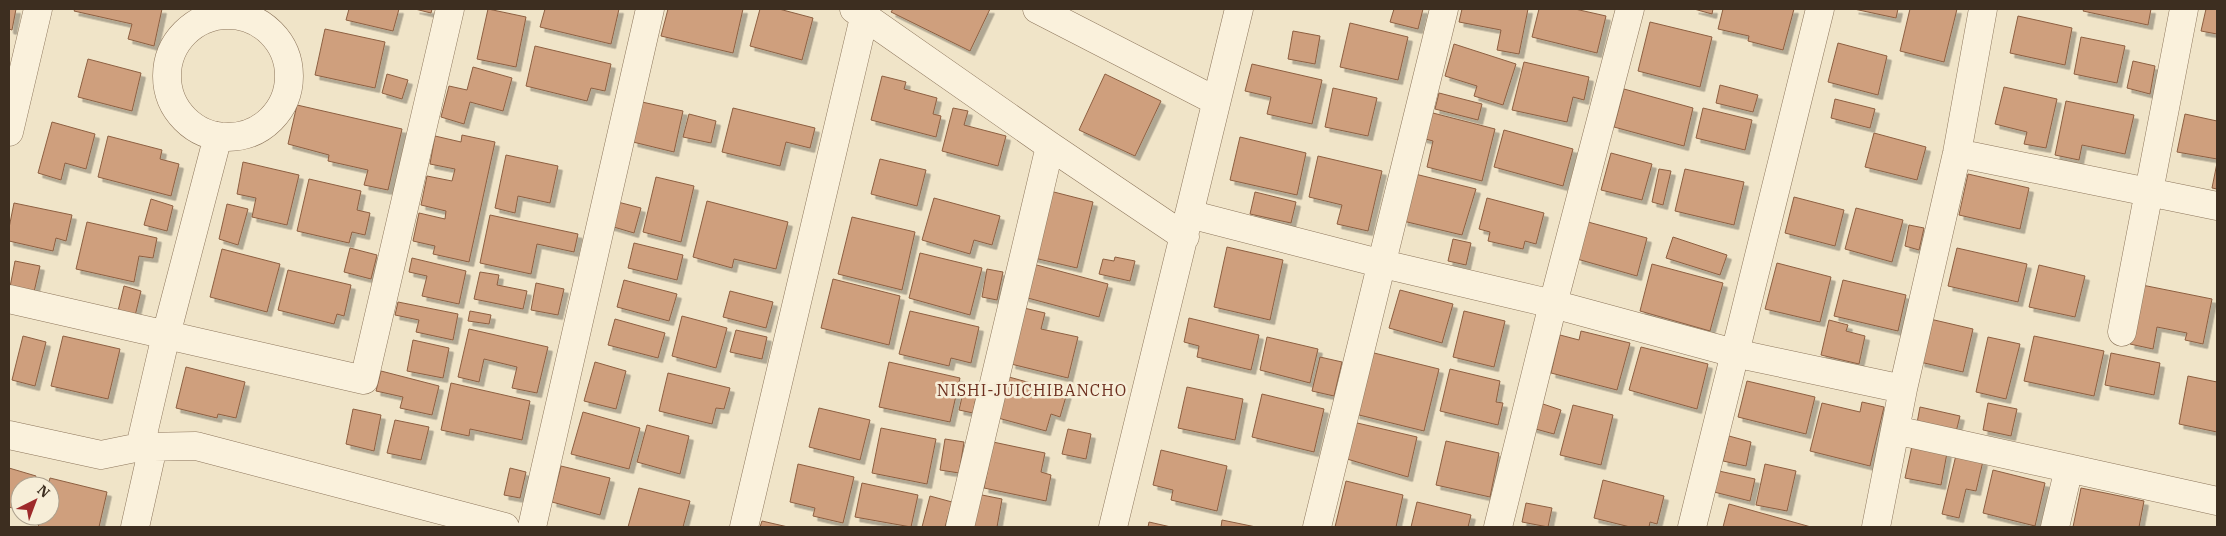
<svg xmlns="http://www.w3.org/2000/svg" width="2226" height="536" viewBox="0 0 2226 536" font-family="'IBM Plex Serif',serif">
<defs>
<filter id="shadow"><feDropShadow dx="4.5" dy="4.5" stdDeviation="0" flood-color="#0004"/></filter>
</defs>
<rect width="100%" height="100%" fill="#f0e4c8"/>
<!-- building -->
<path fill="#cf9f7d" stroke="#8d5f41" filter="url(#shadow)" d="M9,9H16L12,30L9,29Z
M75,9H162L154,46L128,39L132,24L74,11Z
M349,9H399L393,31L346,20Z
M415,9H432L431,13Z
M488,9L526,17L516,67L477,59Z
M545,9H619L611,44L540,27Z
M668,9H743L733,53L661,36Z
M760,9H779L813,18L802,60L750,46Z
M893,9H990L970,51L891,12Z
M1394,9H1423L1418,29L1390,22Z
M1462,9H1528L1519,54L1497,50L1501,30L1459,22Z
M1539,9H1575L1606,16L1597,53L1532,37Z
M1694,9H1713L1712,14Z
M1723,9H1794L1783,50L1748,41L1749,36L1718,29Z
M1854,9H1898L1896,18Z
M1910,9H1957L1944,62L1900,51Z
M2084,9H2151L2148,25L2083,11Z
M2206,9H2217V34L2201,31Z
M2018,16L2072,28L2065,65L2010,53Z
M1650,22L1712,37L1700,87L1638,71Z
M1350,23L1408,37L1398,80L1340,67Z
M325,29L385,42L375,88L315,75Z
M1293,31L1320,36L1315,64L1288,59Z
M2081,37L2125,46L2117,83L2074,74Z
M1838,43L1887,56L1878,95L1828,82Z
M1454,44L1516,64L1503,105L1474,96L1477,86L1445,76Z
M535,46L611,64L605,91L591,88L587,101L526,86Z
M88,59L141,73L132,111L78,97Z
M2133,61L2155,66L2150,94L2127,88Z
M1524,62L1589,77L1584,100L1573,97L1567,122L1512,110Z
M1252,64L1322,80L1312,124L1267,114L1271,97L1245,91Z
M473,67L512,78L503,111L470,102L464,124L441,117L449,86L467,90Z
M387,74L408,80L402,99L382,93Z
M1105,74L1161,101L1135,156L1079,130Z
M882,76L906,82L904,89L937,98L933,114L941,116L936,137L871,120Z
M1720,85L1758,95L1753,112L1716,103Z
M2004,87L2057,99L2046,148L2024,144L2027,132L1995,124Z
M1333,88L1377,98L1368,136L1325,127Z
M1624,89L1693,108L1684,146L1614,127Z
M1439,93L1482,104L1478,120L1435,109Z
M1835,99L1875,109L1870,128L1831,118Z
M2066,101L2134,115L2125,154L2082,145L2079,160L2055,155Z
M642,102L683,111L674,152L633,142Z
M297,105L402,129L388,190L364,185L368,170L328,161L329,155L288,144Z
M733,108L815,128L810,148L786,142L780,166L722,152Z
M953,108L968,111L964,125L1006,136L998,166L942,151Z
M1703,108L1752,120L1745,150L1696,138Z
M1429,112L1495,129L1482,181L1427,167L1433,141L1422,138Z
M689,114L716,121L711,143L683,137Z
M2185,114L2217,121V159L2177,152Z
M52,122L95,134L86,169L65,163L61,180L38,173Z
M1504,130L1573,149L1563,186L1494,167Z
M1874,133L1926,147L1917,180L1865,167Z
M462,135L495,142L469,262L433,254L435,246L413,241L419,213L445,219L446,211L421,205L427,176L452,181L455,169L430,164L435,136L461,142Z
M108,136L162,150L160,159L179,164L171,196L98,177Z
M1240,137L1306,153L1297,195L1230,180Z
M1611,153L1652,164L1642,200L1601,190Z
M506,155L558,166L550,203L518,196L515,213L495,208Z
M1318,156L1382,171L1368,231L1337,224L1342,205L1309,197Z
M880,159L926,170L917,206L871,194Z
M243,162L299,175L287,225L252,217L256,198L237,194Z
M2217,163V189L2212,188Z
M1659,169L1671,171L1663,205L1652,202Z
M1685,169L1744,182L1734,225L1675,211Z
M1415,174L1476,189L1462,235L1403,221Z
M1968,174L2029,188L2020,229L1959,215Z
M656,177L694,186L681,242L643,232Z
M309,179L361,191L357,210L370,213L365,235L352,232L349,243L297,231Z
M1046,190L1093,202L1077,268L1030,257Z
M1255,192L1296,202L1291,223L1250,214Z
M1794,197L1844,210L1835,246L1785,233Z
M934,198L1000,216L992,245L974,240L970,254L922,240Z
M1487,198L1544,213L1536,244L1525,241L1523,249L1488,241L1490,232L1479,229Z
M151,199L173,206L167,231L144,225Z
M614,201L641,208L634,233L607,225Z
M707,201L788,222L776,269L734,259L732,268L693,257Z
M14,203L72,215L66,241L56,238L53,251L9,241V228Z
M227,204L248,209L238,245L219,239Z
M1856,208L1903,220L1892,262L1845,249Z
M490,215L578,234L574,252L537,244L531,274L480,263Z
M852,217L915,232L902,290L838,274Z
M87,222L157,238L153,258L139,256L134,282L76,269Z
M1588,222L1647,238L1637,276L1577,259Z
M1909,225L1924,228L1919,250L1905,246Z
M1673,237L1727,255L1720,275L1666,258Z
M1453,239L1471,243L1466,265L1448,261Z
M634,243L683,255L677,280L628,268Z
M1227,247L1283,260L1270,320L1214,307Z
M350,248L377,255L371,279L344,272Z
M1957,248L2027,264L2018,302L1948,286Z
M222,249L280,264L267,312L210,297Z
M920,253L982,268L970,315L909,298Z
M1115,257L1135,261L1130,281L1099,274L1103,259L1114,261Z
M412,258L466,271L459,304L422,296L427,276L409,272Z
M15,261L40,266L34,292L10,287Z
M1777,263L1831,277L1820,322L1765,309Z
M1033,264L1108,284L1099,317L1024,297Z
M1652,264L1723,283L1710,331L1640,311Z
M2039,265L2085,276L2075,317L2029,307Z
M987,269L1003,272L997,300L982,297Z
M288,270L351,285L344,316L337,314L334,324L278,310Z
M480,272L499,275L497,285L527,291L523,309L474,299Z
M833,279L900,296L889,345L821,328Z
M624,280L677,294L669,321L617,307Z
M1843,280L1906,295L1898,331L1834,316Z
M536,283L564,289L558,315L531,310Z
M2142,285L2212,299L2203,344L2185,340L2187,333L2157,327L2153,349L2130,344Z
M124,286L141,291L135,316L118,311Z
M1400,290L1453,304L1442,343L1389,328Z
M730,291L773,302L766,328L723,317Z
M398,302L458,314L453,340L416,332L419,320L395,315Z
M1024,308L1045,313L1041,329L1078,337L1068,378L1011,364Z
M470,311L491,315L489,324L468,321Z
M910,311L979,327L971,363L951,358L949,366L899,354Z
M1464,311L1505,321L1494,367L1453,357Z
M682,316L727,328L716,368L672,356Z
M1189,318L1259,335L1251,370L1197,357L1199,346L1184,342Z
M615,319L665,333L658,358L608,345Z
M1930,319L1973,329L1963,372L1920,362Z
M1829,320L1848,325L1846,331L1865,336L1859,364L1821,355Z
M469,329L548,347L537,393L512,388L517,367L484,359L479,382L458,377Z
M736,330L767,337L762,359L730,352Z
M1581,331L1630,343L1617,390L1551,373L1560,335L1579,340Z
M23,336L46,342L35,386L12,380Z
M63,336L120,349L108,399L51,386Z
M2034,336L2104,351L2094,396L2024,381Z
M1267,337L1318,349L1310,383L1260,370Z
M1988,337L2020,344L2006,399L1976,392Z
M413,340L449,348L443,378L407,371Z
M1641,347L1708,364L1697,409L1629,390Z
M1370,352L1439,369L1424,431L1355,414Z
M2111,353L2160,363L2154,395L2105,385Z
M1320,357L1342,362L1334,396L1312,391Z
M595,362L626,371L616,409L584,401Z
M889,362L960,378L950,422L879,407Z
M186,367L245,382L236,418L218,414L217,418L176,408Z
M1450,369L1500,381L1496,402L1503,403L1498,425L1440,411Z
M381,371L439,386L432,415L400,408L403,397L376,391Z
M668,373L730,388L724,409L716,408L712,424L659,411Z
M2188,376L2217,382V432L2179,424Z
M1009,377L1067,393L1060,417L1051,414L1046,431L998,418Z
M1747,381L1815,397L1806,434L1738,417Z
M451,383L530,401L522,440L470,429L469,436L441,430Z
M965,384L978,387L973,413L959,410Z
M1187,387L1243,399L1235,440L1178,428Z
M1262,394L1324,409L1314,452L1252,437Z
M1862,402L1884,407L1870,466L1810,451L1822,403L1860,412Z
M1540,403L1561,410L1554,434L1532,428Z
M1988,403L2017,409L2011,436L1983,430Z
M1573,405L1613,415L1601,465L1560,455Z
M1920,407L1960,416L1956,432L1917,423Z
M819,408L870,420L860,460L809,447Z
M353,409L381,415L374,451L346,444Z
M583,412L640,428L629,469L571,454Z
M395,420L429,427L421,460L387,453Z
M1353,422L1417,437L1408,477L1347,459Z
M647,425L689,436L680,474L637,462Z
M881,428L936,439L927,484L872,473Z
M1068,429L1091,434L1086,459L1062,454Z
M1729,436L1751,442L1746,466L1723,461Z
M945,439L964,442L959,473L940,470Z
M1446,441L1499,453L1490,497L1436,485Z
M993,442L1045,453L1041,472L1051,475L1046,501L984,488Z
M1912,446L1947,453L1941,485L1905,478Z
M1161,450L1227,466L1217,511L1171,500L1173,490L1153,485Z
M1956,455L1983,461L1976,491L1966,489L1959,518L1942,514Z
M798,464L854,477L843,523L813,516L815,508L790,502Z
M1765,464L1796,471L1787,511L1756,505Z
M561,466L610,478L600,515L552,502Z
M9,468L36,476L33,486H20V510L9,507Z
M510,468L526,472L520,498L504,495Z
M1993,470L2045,483L2035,526L1983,513Z
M1719,471L1755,479L1750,501L1714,492Z
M50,478L107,492L99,527H38L41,516H50V486H48Z
M1603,480L1664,496L1657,524L1650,522L1649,527H1630L1594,518Z
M1346,481L1403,495L1396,527H1335Z
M862,483L918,495L911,527L855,517Z
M639,488L690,501L683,527H628Z
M2081,488L2144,501L2139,527H2073Z
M977,494L1002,499L997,527H970Z
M930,496L952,502L945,527H922Z
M1417,502L1471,515L1468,527H1411Z
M1526,503L1552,508L1548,527L1522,522Z
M1729,504L1811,527H1723Z
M1222,520L1256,527H1221Z
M762,521L788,527H760Z
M1149,522L1171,527H1148Z"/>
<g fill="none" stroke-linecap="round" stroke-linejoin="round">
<defs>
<path id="minor" d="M854,9L1050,146L1185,237
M1037,9L1216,101
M167 76a61 61 0 1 1 122 0a61 61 0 1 1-122 0Z
M9,132L38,9
M1957,153L2217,206
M1189,214L1383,264L1553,304L1734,353L1903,389
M9,299L364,380L450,9
M2122,332L2184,9
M1895,430L2217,501
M9,435L101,455L140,447L196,446L505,527
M140,447L166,335L218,136
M135,527L153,447
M532,527L650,9
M744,527L866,9
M960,527L1050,146
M1113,527L1239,9
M1317,527L1444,9
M1498,527L1553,304L1630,9
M1692,527L1820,9
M1876,527L1903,389L1957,153L1983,9
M2055,527L2069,468"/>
</defs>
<!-- minor casing -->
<use href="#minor" stroke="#8d765c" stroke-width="29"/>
<!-- minor -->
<use href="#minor" stroke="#faf1dc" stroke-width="28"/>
</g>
<g text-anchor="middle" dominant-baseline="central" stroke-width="5" stroke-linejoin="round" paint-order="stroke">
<!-- quarter labels -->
<g font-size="16" letter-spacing="1" fill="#6b2e1e" stroke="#f7eed8">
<text x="1032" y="390">NISHI-JUICHIBANCHO</text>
</g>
</g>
<!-- border -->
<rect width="2226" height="536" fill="none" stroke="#3d2e20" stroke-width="20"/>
<!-- north arrow -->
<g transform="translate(35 501) rotate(42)"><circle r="24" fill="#f7eed8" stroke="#ada18e"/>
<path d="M0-4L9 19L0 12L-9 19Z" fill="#9e2a2b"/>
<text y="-8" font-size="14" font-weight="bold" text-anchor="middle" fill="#3d2e20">N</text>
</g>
</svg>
